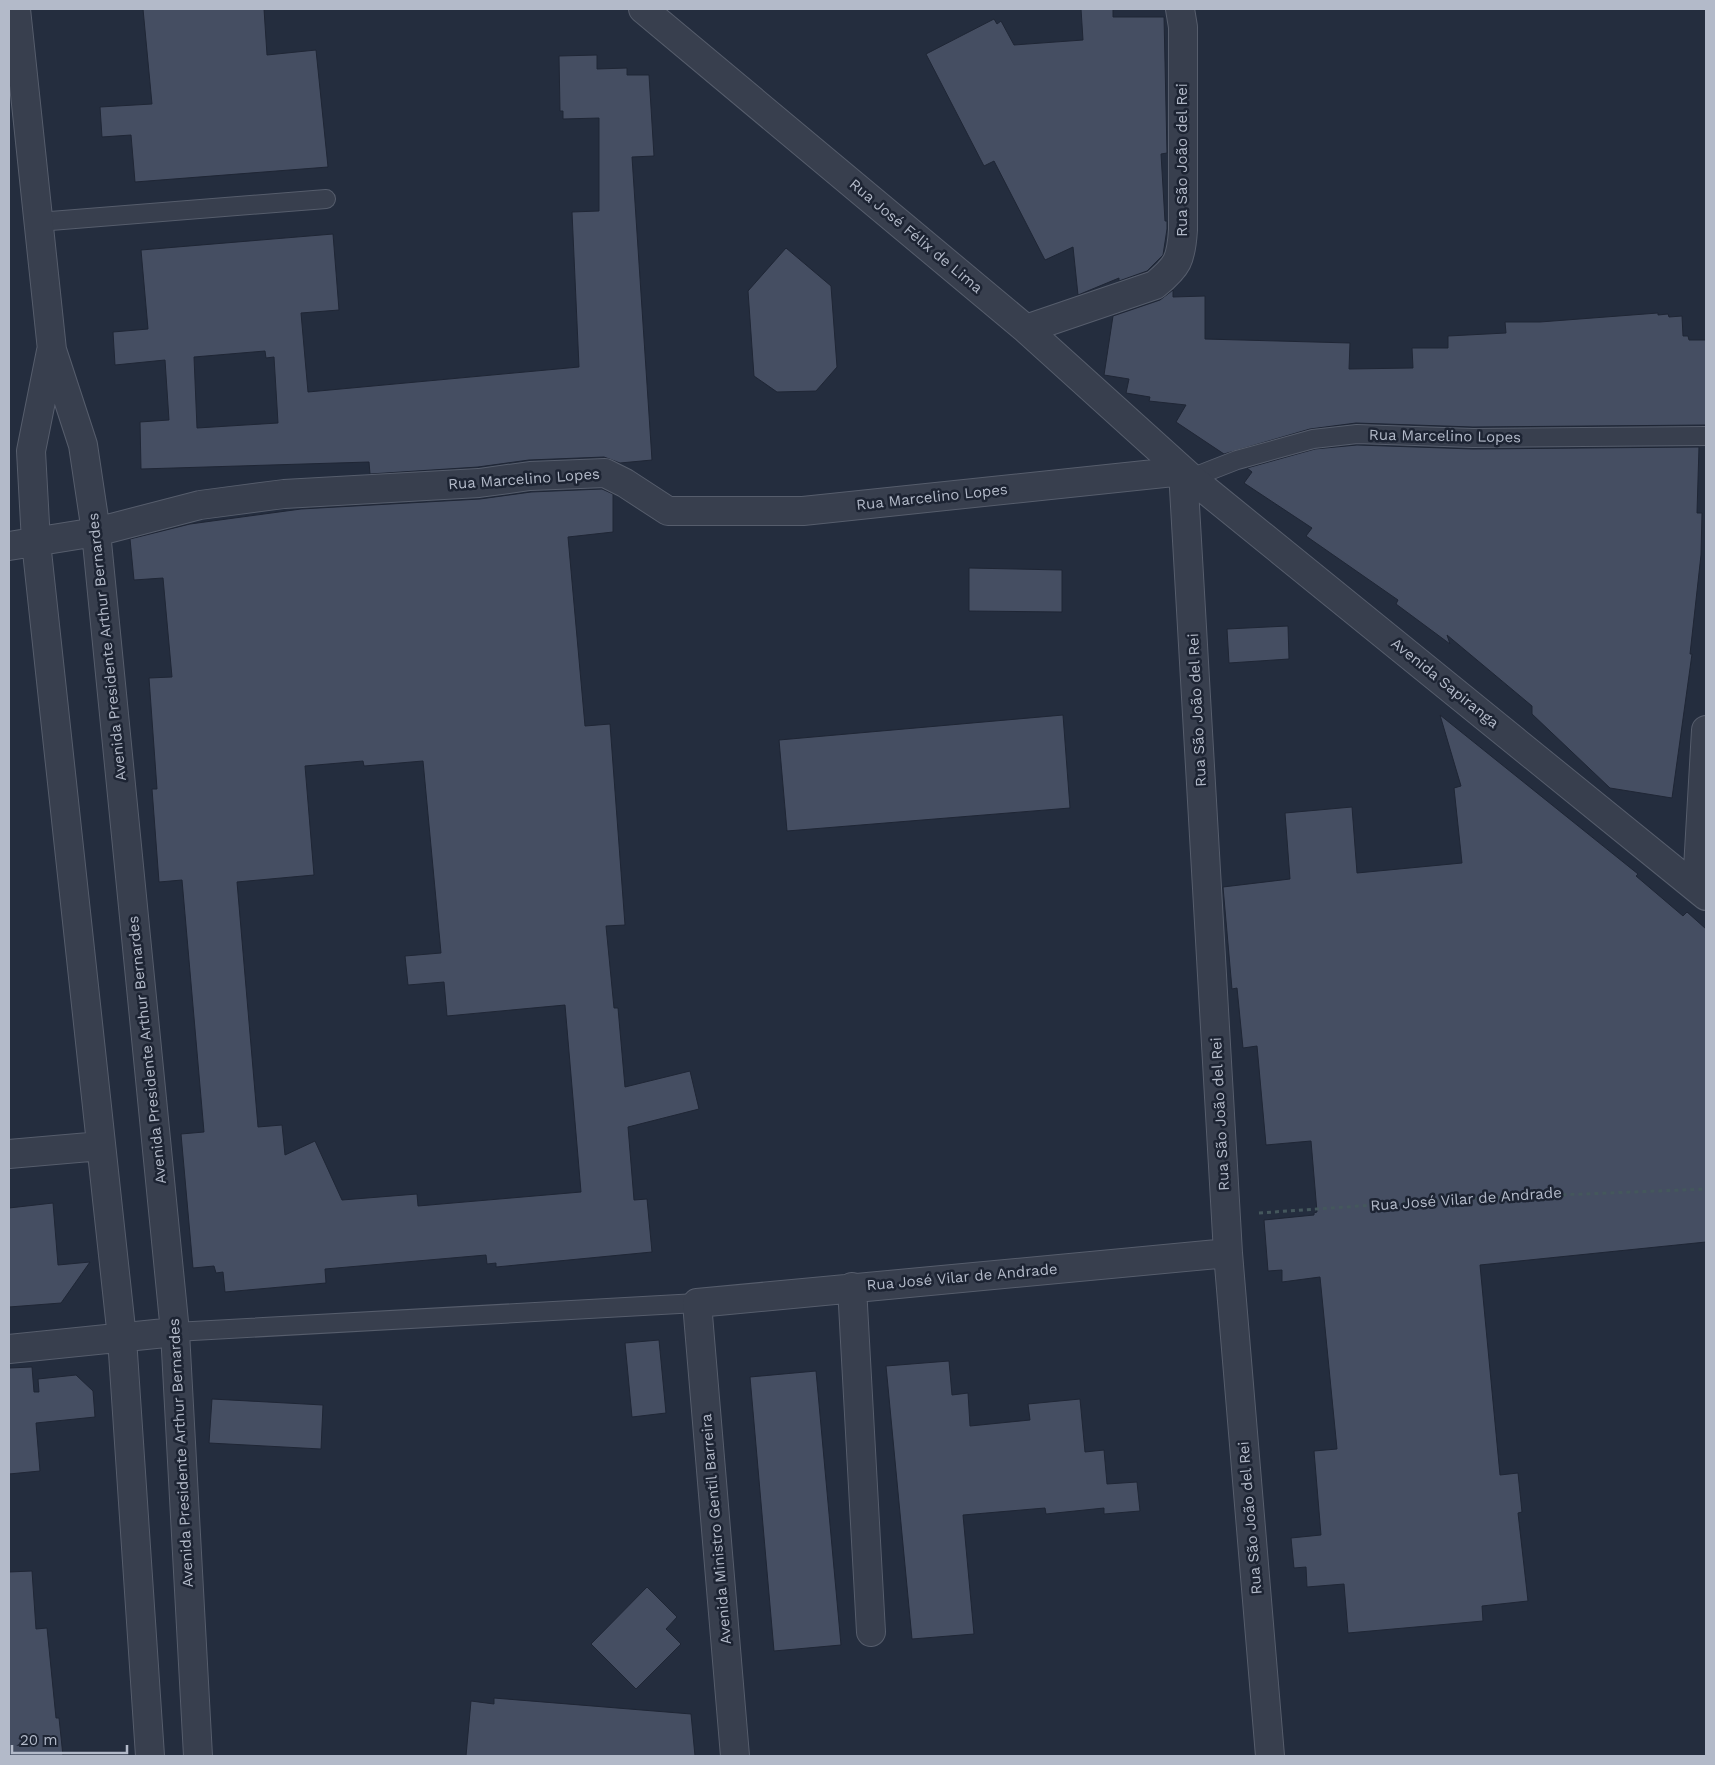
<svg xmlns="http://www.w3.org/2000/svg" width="1715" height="1765" viewBox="0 0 1715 1765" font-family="'Work Sans',sans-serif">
<rect width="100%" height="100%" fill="#242d3e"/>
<!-- building -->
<path fill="#454e62" stroke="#1f2635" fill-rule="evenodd" d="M143,9H264L267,55L316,50L328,167L135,182L131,135L102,137L100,107L152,104Z
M1081,9H1113V17H1164L1167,153L1161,154L1165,221H1167V229L1163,255L1147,271L1119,281V278L1078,295L1073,247L1045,260L994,161L984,166L926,54L994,19L997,24L1001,21L1014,45L1083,40Z
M597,55V69L627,68V75H649L654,156L632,157L652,460L620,463L604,457L529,460L478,467L370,474L369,462L141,469L140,422L169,420L165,360L115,365L113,332L148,329L141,250L333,234L339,310L301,313L308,392L579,367L572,212L599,211V118L563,119V111H560L559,56ZM265,351L266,358L274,357L278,423L197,428L194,357Z
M786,248L831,286L837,367L816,391L777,392L754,376L748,291Z
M1173,290V297L1205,296V339L1350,343L1349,369L1413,368L1412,348H1448V336L1506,333L1505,322H1540L1658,313V315L1668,314L1669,317L1682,316L1683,336H1688L1689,340H1706V425L1473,427L1356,423L1310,429L1224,454L1176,422L1186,405L1149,401L1150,397L1126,393L1129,379L1104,375L1113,316L1160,300Z
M1357,445L1473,449L1699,447L1697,513H1702L1701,555L1690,654H1692L1672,798L1610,788L1532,714V706L1447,635L1450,644L1396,604L1398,600L1306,536L1312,528L1244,483L1252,472L1247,468L1315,449Z
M602,489L613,494V532L568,537L585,726L610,724L625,925L606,926L614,1008H618L625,1087L690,1071L699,1109L628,1127L634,1200L647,1199L652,1252L496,1267V1263L487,1264L486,1255L325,1269L326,1283L225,1292L223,1272L216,1273L214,1266L193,1268L181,1134L204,1132L182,880L159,882L152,789H157L149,678L172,677L163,578L134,580L130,539L190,524L301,509L480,499L531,492ZM363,761L364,766L423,761L441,953L405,956L408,985L444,982L447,1016L565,1005L581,1192L418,1206L417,1194L342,1200L315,1141L285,1155L282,1125L258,1127L237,882L314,875L305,766Z
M969,568L1062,570V612L969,611Z
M1288,626L1289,659L1229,663L1227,629Z
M1063,715L1070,808L787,831L779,740Z
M1440,715L1638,874L1636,876L1683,916L1687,912L1706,929V1242L1480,1265L1500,1475L1518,1473L1522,1512L1518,1513L1528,1601L1482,1606L1483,1621L1348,1633L1344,1584L1307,1587L1306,1567L1294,1568L1291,1538L1321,1535L1314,1451L1337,1449L1320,1277L1282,1282V1270L1268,1271L1264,1220L1314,1215V1213L1317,1212L1311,1141L1266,1145L1257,1046L1243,1048L1237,988L1232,989L1223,887L1290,879L1285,813L1352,807L1357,873L1462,863L1454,788L1461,786Z
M53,1203L58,1265L90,1262L61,1303L9,1307V1208Z
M659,1340L666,1413L632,1417L625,1343Z
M949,1361L952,1395L968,1393L970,1426L1030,1420L1028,1404L1080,1399L1085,1452L1104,1450L1107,1484L1137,1482L1140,1511L1104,1514V1508L1046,1514L1045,1508L963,1515L974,1634L912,1639L886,1366Z
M32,1367L34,1392H39L38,1379L76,1375L93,1391L95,1417L36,1423L40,1471L9,1474V1368Z
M816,1371L841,1645L774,1651L750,1377Z
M212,1399L323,1405L321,1449L209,1443Z
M32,1571L36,1629L47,1628L56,1718H59L63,1756H9V1572Z
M647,1587L677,1617L666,1629L681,1644L636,1689L591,1644Z
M494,1698L691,1714L695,1756H466L471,1701L494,1704Z"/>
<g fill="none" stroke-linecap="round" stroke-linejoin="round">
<defs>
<path id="service" d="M38,222L326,199
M1191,478L1237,460L1313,439L1357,434L1473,438L1706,436
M175,1332L697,1303"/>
<path id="minor" d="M16,9L52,350L83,445L96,532L175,1332L198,1756
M643,9L1026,329L1191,478L1706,896
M1026,329L1155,285C1178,266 1181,260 1183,230V27L1180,9
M51,351L31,451L36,542L122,1338L150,1756
M1183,471L1228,1253L1270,1756
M9,546L96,532L200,505L284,494L479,483L530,476L605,473L625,483L668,511H803L1183,471
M1697,886L1706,730
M9,1154L101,1146
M852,1287L871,1632
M9,1349L175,1332
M735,1756L697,1303L1228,1253"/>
</defs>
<!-- service casing -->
<use href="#service" stroke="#565d6c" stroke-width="20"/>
<!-- minor casing -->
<use href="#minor" stroke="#565d6c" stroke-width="30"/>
<!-- path -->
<path stroke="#44575c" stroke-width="3" stroke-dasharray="4 4" stroke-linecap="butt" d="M1259,1213L1461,1199L1706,1189"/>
<!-- service -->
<use href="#service" stroke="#383f4e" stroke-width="18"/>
<!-- minor -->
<use href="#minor" stroke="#383f4e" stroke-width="28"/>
</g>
<g text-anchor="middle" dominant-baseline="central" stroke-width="5" stroke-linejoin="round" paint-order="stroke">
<!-- street labels -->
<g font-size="15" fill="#b3bac9" stroke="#1d2433">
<text transform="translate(1182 160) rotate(-90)">Rua São João del Rei</text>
<text transform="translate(916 236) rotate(40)">Rua José Félix de Lima</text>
<text transform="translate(1445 436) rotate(1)">Rua Marcelino Lopes</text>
<text transform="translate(524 479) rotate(-4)">Rua Marcelino Lopes</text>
<text transform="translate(932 497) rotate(-6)">Rua Marcelino Lopes</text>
<text transform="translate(107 647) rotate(-96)">Avenida Presidente Arthur Bernardes</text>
<text transform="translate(1445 683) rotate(39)">Avenida Sapiranga</text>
<text transform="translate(1197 710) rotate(-93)">Rua São João del Rei</text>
<text transform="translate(147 1050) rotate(-96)">Avenida Presidente Arthur Bernardes</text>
<text transform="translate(1220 1114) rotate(-93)">Rua São João del Rei</text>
<text transform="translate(1466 1199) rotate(-4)">Rua José Vilar de Andrade</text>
<text transform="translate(962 1277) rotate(-5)">Rua José Vilar de Andrade</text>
<text transform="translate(181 1453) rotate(-93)">Avenida Presidente Arthur Bernardes</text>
<text transform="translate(1250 1518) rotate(-95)">Rua São João del Rei</text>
<text transform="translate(716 1529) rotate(-95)">Avenida Ministro Gentil Barreira</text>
</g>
</g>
<!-- border -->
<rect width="1715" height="1765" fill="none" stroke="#b3bac9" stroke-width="20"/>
<!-- scale -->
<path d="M12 1745v8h115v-8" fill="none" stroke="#b3bac9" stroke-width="2.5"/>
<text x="20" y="1745" font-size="15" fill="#b3bac9" stroke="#1d2433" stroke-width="4" paint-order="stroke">20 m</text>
</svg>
